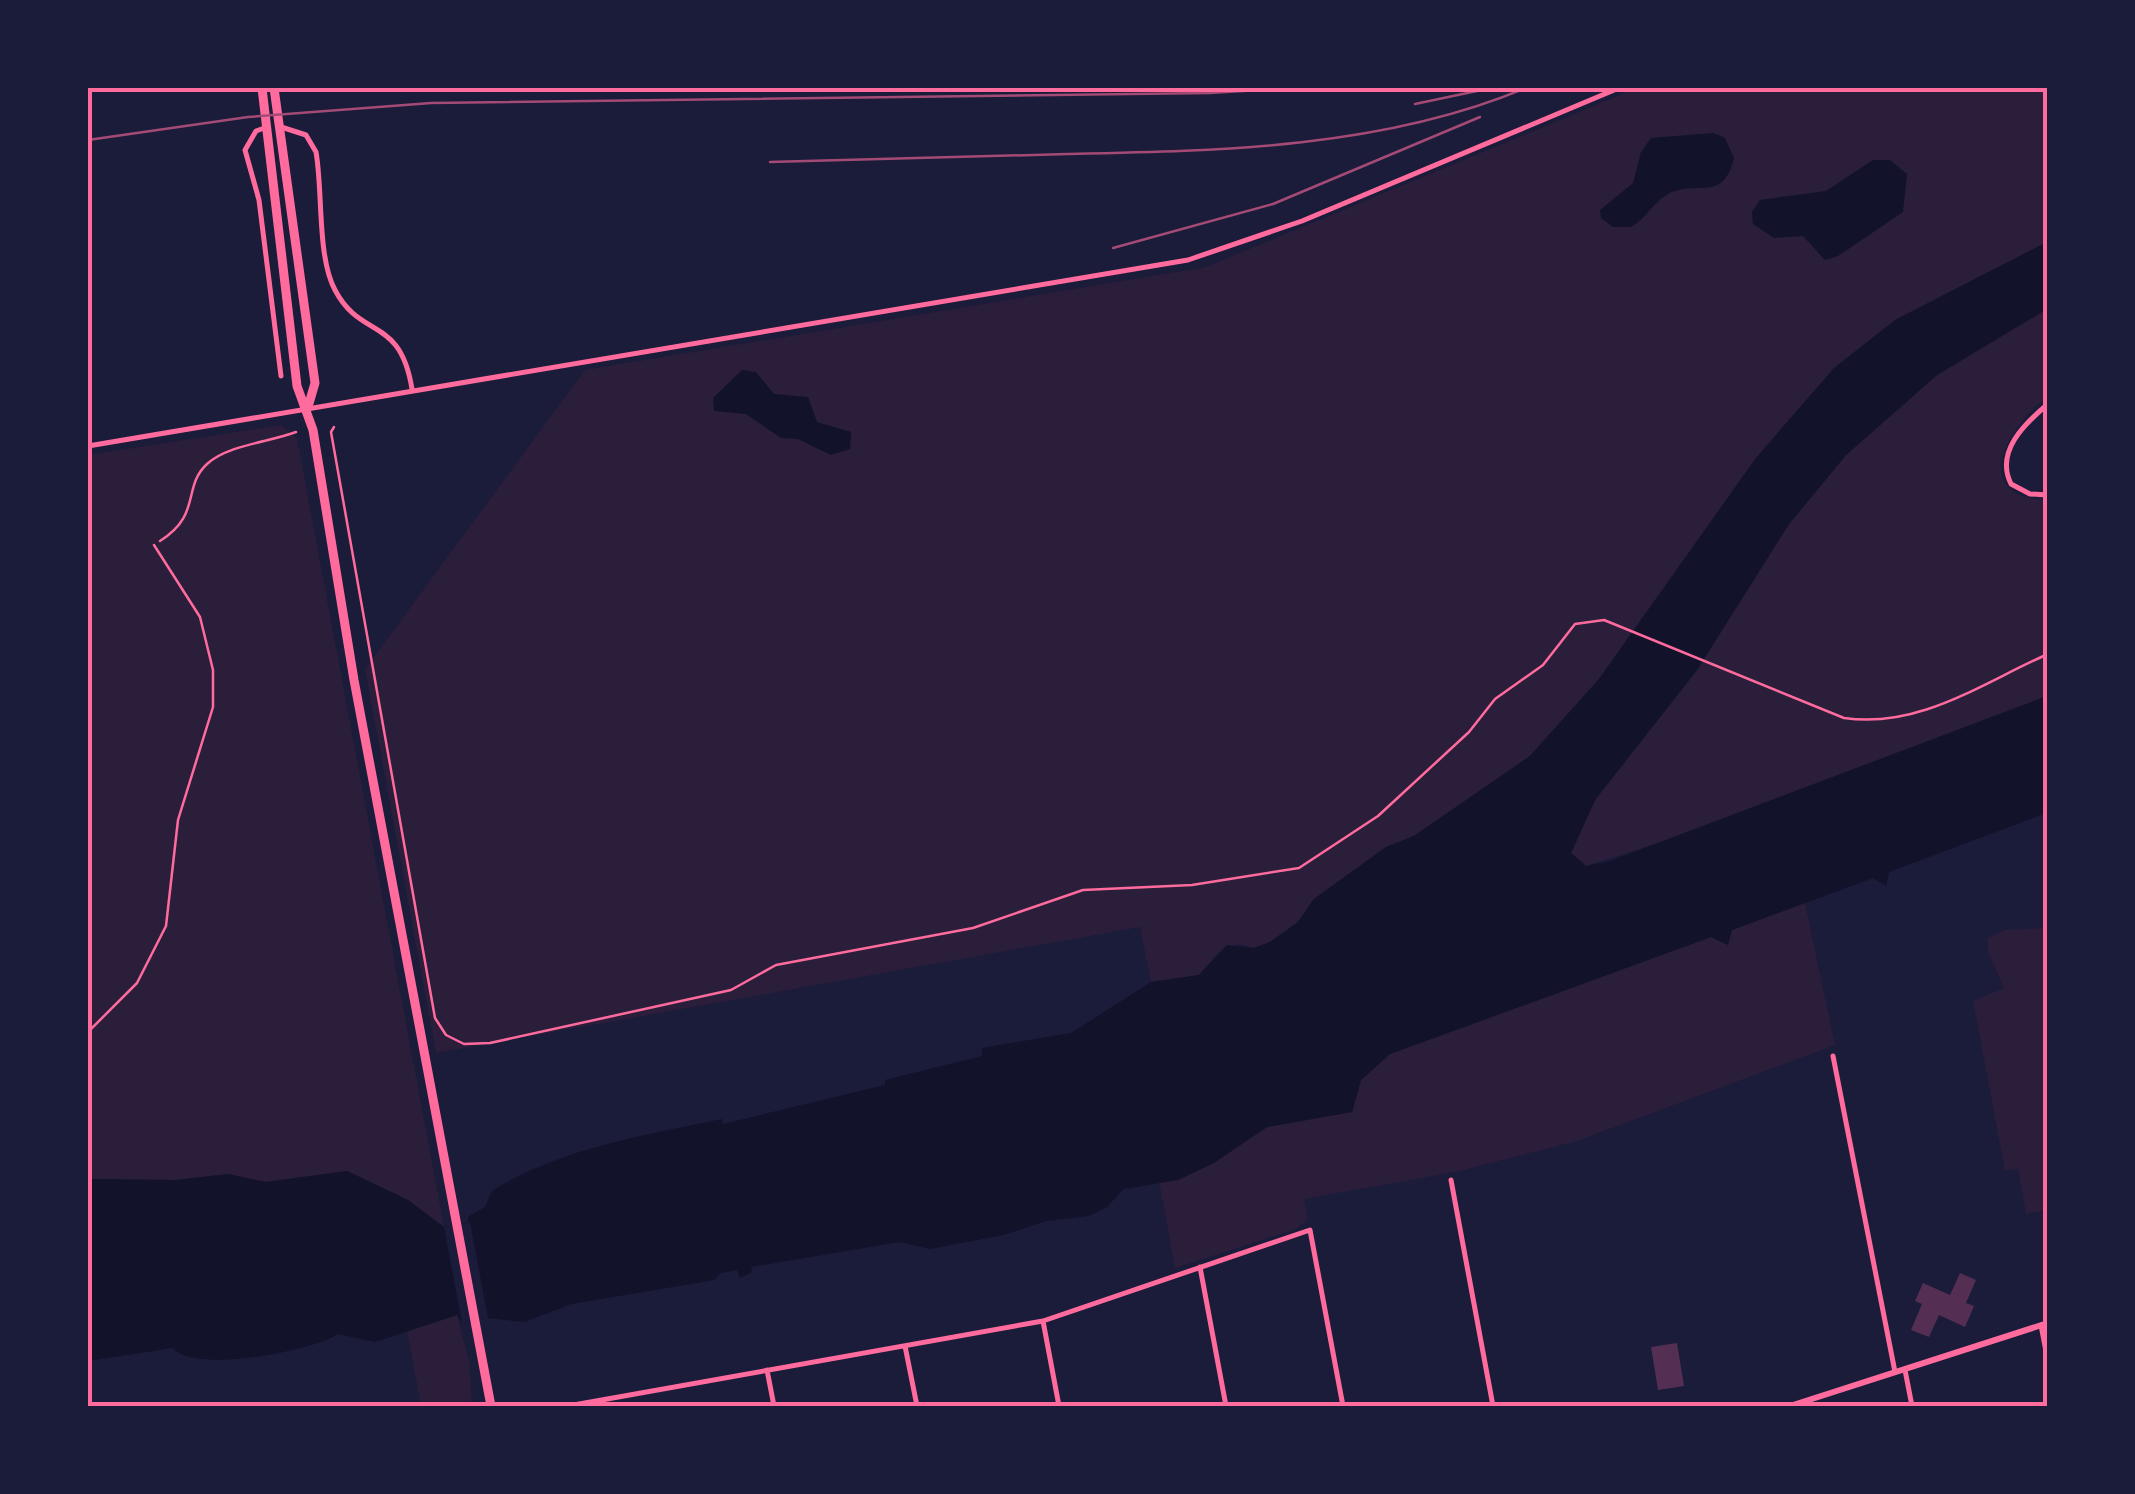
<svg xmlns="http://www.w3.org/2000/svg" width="2135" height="1494" viewBox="0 0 2135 1494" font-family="Spectral,serif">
<rect width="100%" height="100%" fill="#1b1b3a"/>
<!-- green -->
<path fill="#2a1e3b" d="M1637,88H2047V242L1895,320L1756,458L1599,679L1530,756L1414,836L1386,847L1314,899L1298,922L1270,942L1254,948L1239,944L1217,954L1199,975L1151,982L1140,927L436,1053L365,669L585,370L1206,267Z
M2047,309V397C2008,426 1967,497 2047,500V696L1699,830L1586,866L1571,853L1595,800L1697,670L1789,524L1846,455L1937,375Z
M281,425L297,438L444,1227L408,1200L347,1171L266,1182L228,1174L176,1180L88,1179V455Z
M1805,903L1835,1045L1577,1141L1455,1172L1304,1199L1308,1219L1296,1229L1175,1268L1159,1181L1178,1180L1267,1127L1352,1112L1361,1080L1390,1054L1711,937L1723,942L1732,930Z
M2047,928V1210L2026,1214L2018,1169L2005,1171L1973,1001L2004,988L1988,952V938L2004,930Z
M457,1315L469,1361L472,1406H421L407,1331Z"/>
<!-- water -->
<path fill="#12122b" d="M1713,133L1725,138L1734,158C1723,204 1696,179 1668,194C1653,202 1646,219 1631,227H1613L1601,218L1600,210L1633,183L1641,152L1651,138Z
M1873,160H1890L1907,174L1903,212L1838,256L1825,260L1803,236L1774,238L1753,224L1752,212L1760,200L1826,191Z
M2047,242V309L1937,375L1846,455L1789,524L1697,670L1595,800L1571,853L1586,866L1610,861L2047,696V813L1889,872L1886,886L1873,878L1732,930L1728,945L1711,937L1390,1054L1361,1080L1352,1112L1267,1127L1214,1163L1178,1180L1124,1189L1107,1207L1089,1216L1046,1221L1004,1235L930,1249L900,1242L751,1267L752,1272L740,1278L737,1270L721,1273L714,1280L571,1304L525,1322L488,1318L462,1323L457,1315L375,1342L338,1334C313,1351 193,1374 173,1348L88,1361V1179L176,1180L228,1174L266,1182L347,1171L408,1200L444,1227L468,1222L469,1216L485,1207L492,1191C558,1149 646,1135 722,1119L723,1124L885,1085V1080L982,1056V1048L1071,1033L1151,982L1199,975L1227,945L1254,948L1270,942L1298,922L1314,899L1386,847L1414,836L1530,756L1599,679L1756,458L1834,368L1895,320Z
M742,370L756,372L774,394L808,397L817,422L851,432L850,449L831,455L798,439L781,438L746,414L714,411L713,398Z"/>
<!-- pier -->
<path fill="#1b1b3a" d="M470,1222L488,1318L462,1323L444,1227Z"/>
<!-- building -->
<path fill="#542f53" d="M1960,1273L1976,1280L1966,1303L1974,1306L1965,1327L1939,1315L1929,1337L1911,1330L1922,1304L1915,1301L1923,1283L1950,1295Z
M1677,1343L1684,1386L1658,1390L1651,1347Z"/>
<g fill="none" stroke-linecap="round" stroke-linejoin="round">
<!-- path -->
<path stroke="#ff6b9d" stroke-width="2.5" d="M334,427L331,432L435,1018L446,1035L464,1044L490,1043L731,990L776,965L973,928L1083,890L1192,885L1299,868L1378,816L1469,732L1495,699L1543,665L1575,624L1604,620L1844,718C1919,729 1982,683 2048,654
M160,541C202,515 182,487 207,464C227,445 270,442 296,432"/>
<!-- service -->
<path stroke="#ff6b9d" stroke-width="2.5" d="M88,1032L137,983L166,926L178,820L213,707V670L200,617L154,545"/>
<!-- minor -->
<path stroke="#ff6b9d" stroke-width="5" d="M278,126L306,135L316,152C323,191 317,257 335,290C361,340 400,315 412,389
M267,127L256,131L245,150L259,200L281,376
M2048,404C2024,424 1995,452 2011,484L2030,494L2048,495
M88,446L1188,260L1302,221L1619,88
M1833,1056L1895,1372
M1451,1180L1493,1406
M1200,1267L1226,1406
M1043,1321L1059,1406
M2041,1325L2048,1362
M905,1346L917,1406
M767,1370L774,1406
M1905,1370L1912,1406
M568,1406L1043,1321L1310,1230L1343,1406"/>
<!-- tertiary -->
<path stroke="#ff6b9d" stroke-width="6" d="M1790,1406L2048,1323"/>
<!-- primary -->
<path stroke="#ff6b9d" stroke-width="9" d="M262,88L297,386L313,430L354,680L491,1406
M274,88L315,383L308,407"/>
<!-- rail -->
<path stroke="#a44b75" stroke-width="2.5" d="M1415,104L1491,88
M88,140L248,117L431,103L1210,93L1294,88
M770,162C869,159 968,157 1068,154C1221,151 1383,148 1526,88
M1113,248L1273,204L1480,117"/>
</g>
<!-- border -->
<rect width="2135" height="1494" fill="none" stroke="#1b1b3a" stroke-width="180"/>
<rect x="90" y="90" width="1955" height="1314" fill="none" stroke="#ff6b9d" stroke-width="4"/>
</svg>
